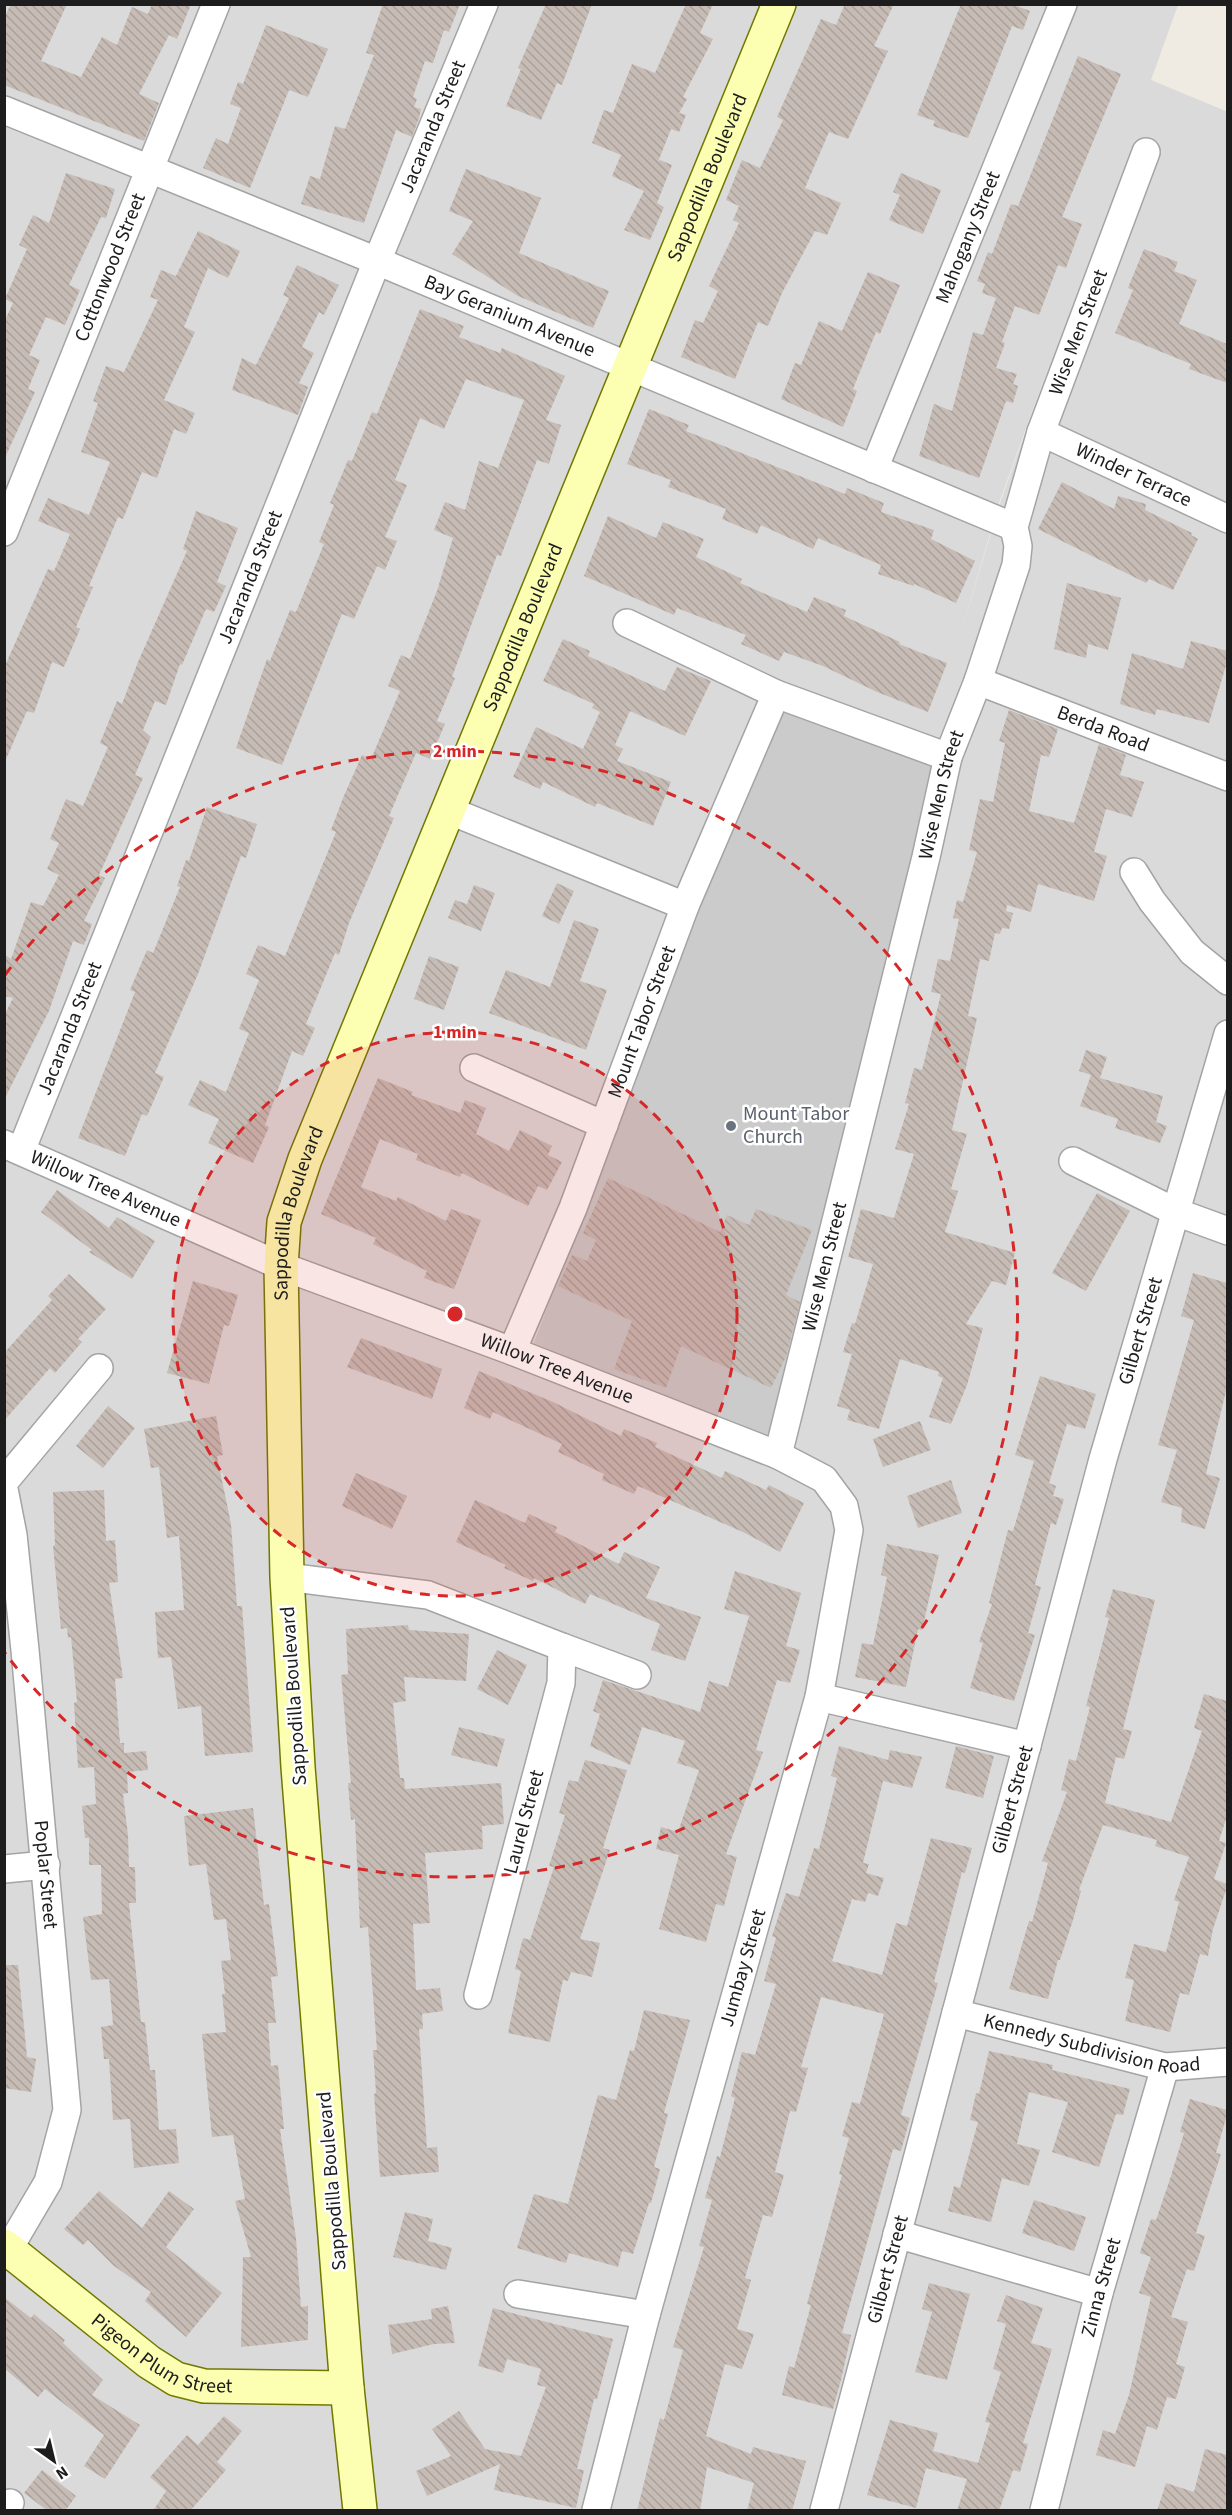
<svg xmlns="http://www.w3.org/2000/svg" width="1232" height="2515" viewBox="0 0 1232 2515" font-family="'Source Sans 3',sans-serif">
<defs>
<pattern id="building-back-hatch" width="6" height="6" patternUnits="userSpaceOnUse" patternTransform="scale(1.5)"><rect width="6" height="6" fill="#c7bcb5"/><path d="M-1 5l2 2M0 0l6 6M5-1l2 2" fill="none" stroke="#aaa19b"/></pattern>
</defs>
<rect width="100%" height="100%" fill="#efebe2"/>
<!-- residential -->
<path fill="#dbdada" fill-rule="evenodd" d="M5,5H1178L1151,80L1228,112L1227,2510H5ZM1056,346L1001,500L959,639L1000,500Z"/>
<!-- religious -->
<path fill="#cbcbcb" d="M783,708L935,765L769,1439L534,1343L696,909Z"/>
<!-- building -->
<path fill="url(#building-back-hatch)" d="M11,4H67L41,61L81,77L102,37L117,45L132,7L148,14L152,4H191L177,39L169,35L139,94L159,103L144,141L4,85V18Z
M383,4H460L449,32L444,30L433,63L425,61L413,97L417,99L414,107L421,109L419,118L412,137L396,130L364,223L301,204L310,176L320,179L335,126L345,129L374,55L366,53Z
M546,4H592L562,85L557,83L541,120L506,106L521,69L518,68Z
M686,4H713L700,33L713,39L683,97L687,99L679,113L686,115L679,132L671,129L658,162L660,160L672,165L657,203L664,207L650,240L624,230L644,191L612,176L621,155L592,143L604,110L613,113L632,64L655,73Z
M845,4H894L874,46L888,51L848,139L829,132L805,188L841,203L827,235L815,231L782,293L768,326L758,322L735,379L681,357L695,320L703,323L718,291L709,286L739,223L733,220L739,206L726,200L742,160L760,168L783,120L777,117L821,19L836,25Z
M961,4H1011L1030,11L1023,30L1012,26L968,138L933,126L935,121L917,115Z
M266,25L328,49L308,97L289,90L250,188L203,168L216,138L228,144L241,108L230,104L238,82L243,84Z
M1078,56L1121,74L1062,217L1082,224L1066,268L1058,265L1039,315L1015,306L1002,342L1005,343L996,368L1017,374L1013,384L1018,386L1013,403L1006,401L979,478L919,456L934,404L952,411L973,332L983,335L996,298L982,293L985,284L977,281L988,252L992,254L1011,204L1018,206Z
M466,169L541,198L519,253L609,291L593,328L518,296L452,254L473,221L449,211Z
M66,173L115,189L106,218L101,217L69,285L80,290L65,325L46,317L29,355L40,360L28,389L35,392L4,460V322L13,303L5,299L27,249L19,245L33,215L49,223Z
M901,173L941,190L923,234L889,220L900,195L893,192Z
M198,231L240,251L228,278L208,268L184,327L195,332L164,400L195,413L186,434L174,429L157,478L142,472L123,519L118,517L89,586L93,587L76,627L80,629L64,667L52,662L34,713L27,711L4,764V668L48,569L54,571L70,534L38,521L48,498L89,515L110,462L81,452L98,403L93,401L106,366L124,372L158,300L150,297L161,270L176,276Z
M1144,249L1178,262L1174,271L1197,280L1179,324L1227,344V383L1189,369L1191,364L1115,333L1133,290L1128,288Z
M297,265L339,285L324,315L319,312L302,347L314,353L299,383L308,387L298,415L232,390L242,358L256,365L289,298L283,295Z
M868,272L900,285L880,334L876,332L853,389L857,391L843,427L781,399L795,363L801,365L819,321L842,331Z
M420,309L464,326L459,337L500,353L502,348L565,376L546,420L561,425L549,464L537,460L501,556L497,555L452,677L455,678L437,721L445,724L430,759L416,753L389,816L394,818L349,923L339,955L335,953L306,1024L315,1028L303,1056L292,1051L265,1125L269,1127L253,1163L208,1143L219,1119L188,1105L200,1080L226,1092L249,1033L239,1029L259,980L246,974L258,945L285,956L336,832L331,830L343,798L362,755L371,759L400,691L388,686L401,655L410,659L437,591L453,538L434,530L445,502L465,510L479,461L498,468L524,400L466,379L444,429L420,418L395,480L407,485L385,537L397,541L385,570L377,566L354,619L342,614L282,765L236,748L267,659L270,661L290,610L296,612L324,544L319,542L334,505L330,503L348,460L352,461L372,412L377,414Z
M649,409L689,425L686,431L845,494L847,488L884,503L881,512L934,530L931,539L975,561L956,603L914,584V586L878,574L881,565L818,538L813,549L761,525L757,534L722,519L726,509L668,487L671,480L627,464Z
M1062,482L1114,509L1118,496L1146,504L1145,510L1192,533L1191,535L1198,539L1173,590L1149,579L1146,583L1038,529Z
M196,511L238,528L217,582L226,586L214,612L206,609L182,665L180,664L166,705L155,701L143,730L151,737L135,775L143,778L99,875L105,878L84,921L92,924L84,945L73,941L49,1011L4,1100V1016L13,998L4,996V954L11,959L31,902L43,906L59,875L47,869L59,843L50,839L66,799L83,806L108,747L100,743L117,701L122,704L138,662L187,551L183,549Z
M608,516L656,538L663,522L704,539L696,557L742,579L740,583L807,612L814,597L846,610L844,616L900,642L899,644L947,663L928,712L877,692L823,666L784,652L779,661L741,644L746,635L677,608L674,615L584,576Z
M1067,583L1121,598L1108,650L1088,644L1086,658L1054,649Z
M563,639L590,651L588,656L665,691L677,667L711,681L685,736L630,711L615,745L623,749L617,761L671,782L653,826L597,803L595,807L543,782L540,789L513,777L536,727L583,749L600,712L592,708L594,704L543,681Z
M1191,641L1227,651V662L1209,723L1157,709L1155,715L1120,704L1132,653L1183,669Z
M1009,710L1058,729L1049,757L1041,755L1029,811L1074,823L1099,744L1126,755L1120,775L1144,782L1132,817L1106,809L1094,852L1107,856L1094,901L1038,884L1031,912L1007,905L1006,911L1013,913L1009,929L1002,928L1000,934L995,933L989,961L980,959L968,1016L977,1018L952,1130L967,1134L951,1189L958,1191L945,1232L1015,1253L1006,1285L992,1281L966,1324L983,1328L967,1385L951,1424L929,1417L943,1378L938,1376L939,1372L900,1359L879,1429L847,1420L850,1410L837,1406L852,1354L843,1352L852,1323L855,1324L873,1264L848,1257L861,1209L894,1218L914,1154L895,1149L909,1104L905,1103L914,1068L922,1070L941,994L931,992L938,959L950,961L959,919L953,918L957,900L963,902L977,852L969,850L980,799L993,802L1005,743L999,741Z
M207,807L257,824L246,858L241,856L198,974L155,1073L164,1077L147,1116L142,1114L125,1156L78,1138L135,992L130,990L147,950L153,953L180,887L177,886L186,860L189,861Z
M557,883L574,891L559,924L542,916Z
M474,885L495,893L481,931L448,918L455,900L467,904Z
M574,920L599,929L580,981L607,990L586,1050L489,1013L506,970L550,987Z
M429,956L459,967L444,1010L414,999Z
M1086,1050L1107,1057L1100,1078L1163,1096L1156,1122L1167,1126L1160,1143L1115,1128L1118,1119L1080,1106L1091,1075L1079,1071Z
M378,1078L413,1092L411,1095L460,1113L465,1100L486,1108L476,1134L509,1151L520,1130L552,1146L548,1155L562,1162L547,1190L538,1186L528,1206L462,1173L460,1177L416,1160L418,1154L380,1139L361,1187L396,1201L398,1197L446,1221L451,1209L481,1220L454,1289L424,1278L427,1271L373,1244L376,1238L321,1214Z
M608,1178L720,1232L727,1215L749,1225L756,1209L812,1230L786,1295L800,1302L786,1357L771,1388L681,1346L666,1388L614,1369L632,1321L558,1286L572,1255L587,1261L596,1240L583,1233Z
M57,1190L109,1228L117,1217L155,1241L132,1279L89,1252L92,1250L41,1212Z
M1097,1193L1130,1211L1086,1291L1052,1273Z
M1193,1273L1227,1283V1387L1206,1474L1220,1478L1205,1529L1181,1522L1182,1508L1161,1502L1177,1450L1158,1445L1194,1320L1181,1316Z
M69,1274L106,1309L78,1339L82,1342L55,1373L50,1368L4,1421V1353L52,1300L48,1296Z
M193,1281L238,1295L229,1326L224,1325L209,1384L167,1373Z
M361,1338L442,1369L432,1399L347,1367Z
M479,1371L553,1402L621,1436L624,1429L657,1443L655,1447L722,1478L725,1471L766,1490L769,1485L804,1503L780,1552L745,1533L638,1486L634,1494L602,1480L604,1474L558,1452L562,1444L493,1412L490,1419L464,1408Z
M1040,1376L1096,1394L1085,1429L1067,1424L1049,1483L1056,1486L1053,1496L1064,1499L1056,1525L1051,1523L1035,1585L1041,1587L1028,1633L1035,1635L1014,1701L970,1688L983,1643L979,1642L992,1604L989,1603L1008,1530L1013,1531L1034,1461L1015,1455Z
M108,1406L135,1428L103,1468L76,1446Z
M216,1416L223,1455L217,1456L231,1524L237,1606H242L253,1752L205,1756L201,1706L178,1709L171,1657L158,1658L155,1612L184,1610L179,1536L167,1538L159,1467L151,1468L144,1429Z
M920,1421L931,1450L883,1467L873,1439Z
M356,1473L407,1496L392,1529L342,1506Z
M951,1480L962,1513L918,1528L907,1496Z
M104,1490L106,1541L115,1540L118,1582L109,1583L123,1678L115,1679L120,1743H124V1753L146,1751L148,1770L127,1772L128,1793L123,1794L128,1835L129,1867H135L136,1903H129L141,2022H145L150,2070H155L159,2130L176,2129L179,2163L134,2168L130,2119L113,2120L109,2059H104L101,2027L113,2025L109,1979L91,1980L83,1917L102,1914L101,1865H89V1838H85L82,1806L96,1804L94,1767L78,1768L74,1703L77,1702L71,1637L68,1638L67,1628L61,1629L53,1546L55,1545L53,1492Z
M475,1500L525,1523L529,1514L557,1527L555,1532L619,1564L624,1552L660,1567L646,1598L701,1617L685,1661L651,1650L660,1624L590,1594L585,1604L534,1578L533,1581L504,1568L506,1565L456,1542Z
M887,1544L939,1555L922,1630L918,1629L906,1687L855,1677L862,1643L873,1645L887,1577L881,1575Z
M735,1571L801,1593L786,1646L800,1650L790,1683L777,1680L756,1750L763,1752L726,1854L737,1857L724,1906L716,1904L706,1942L659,1929L679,1855L656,1849L661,1827L678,1832L699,1770L677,1763L685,1741L642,1727L630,1765L590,1746L600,1714L593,1711L603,1680L700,1712L709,1681L728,1687L749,1616L724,1609Z
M1113,1589L1155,1600L1123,1729L1132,1731L1124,1759L1116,1757L1105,1803L1171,1822L1202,1731L1194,1728L1204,1694L1227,1701V1816L1219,1841L1226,1843L1214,1879L1227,1884V1887L1213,1929L1208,1956L1200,1954L1189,1995L1180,1993L1170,2032L1125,2021L1134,1980L1125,1978L1134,1944L1166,1952L1179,1902L1174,1900L1189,1857L1155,1846L1157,1840L1103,1825L1079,1890L1081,1891L1073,1920L1060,1960H1058L1048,1999L1009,1989L1029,1921L1032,1922L1048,1863L1042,1861L1067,1792L1061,1790L1069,1759L1076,1761L1090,1707L1086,1706L1109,1618L1105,1617Z
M408,1625L409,1630L469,1634L466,1681L404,1677L406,1701L393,1703L400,1778H404L405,1789L501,1783L504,1824L482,1826L483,1849L425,1853L430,1923L413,1924L416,1990L440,1988L443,2011L422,2014L423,2029H419L427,2148L437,2147L439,2172L380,2177L374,2094L376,2093L373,2050H377L368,1927L360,1928L355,1819L351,1820L348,1783H351L341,1675L348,1674L346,1629Z
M497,1650L527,1665L508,1705L477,1689Z
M459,1727L505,1739L497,1767L451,1755Z
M839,1746L888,1760L890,1750L922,1757L912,1788L883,1781L863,1863L869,1864L866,1873L884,1878L878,1896L868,1893L865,1902L852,1899L832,1961L882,1975L896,1923L907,1926L931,1838L972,1848L965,1873L962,1872L934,1982L938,1983L901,2115L910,2118L901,2151L893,2149L842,2333L851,2335L841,2380L833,2409L782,2395L789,2366L794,2368L811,2305L807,2304L842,2175L839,2174L849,2138L842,2136L852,2102L860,2104L884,2014L821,1997L801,2067L808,2068L796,2112L790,2111L775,2172L784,2175L772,2217L763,2215L745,2278L751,2280L737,2329L754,2334L742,2369L725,2364L706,2436L751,2454L753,2447L806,2461L792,2511H747L754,2483L707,2467L700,2511H637L660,2418L664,2420L683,2350L673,2347L704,2247L699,2246L712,2200L705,2198L717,2156L720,2157L735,2098L731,2096L742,2052L755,2055L776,1984L764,1981L776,1938L772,1936L786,1893L799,1897L814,1848L819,1849L837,1778L831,1776Z
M956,1746L994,1756L983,1798L945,1788Z
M585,1760L627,1770L603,1848L610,1850L580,1939L600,1943L592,1977L571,1972L568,1981L563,1980L550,2042L508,2033L521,1971L515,1969L523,1938L530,1940L554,1867L549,1866L565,1815L559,1813L569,1780L578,1782Z
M253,1808L264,1905L269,1904L278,1976L271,1977L276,2023H268L271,2066L278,2065L284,2129H280L296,2238L301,2307L308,2306V2340L241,2347L243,2257H251L235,2201L245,2199L233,2135L212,2137L202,2034L226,2032L222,1994H225L221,1961L231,1960L226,1919L214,1920L206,1864L189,1866L184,1816Z
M4,1965H18L27,2057L36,2059L31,2092L4,2088Z
M644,2010L690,2020L664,2113L668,2114L654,2167L660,2169L651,2203H649L633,2254L622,2251L618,2267L569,2253L566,2263L517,2248L534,2194L568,2204L598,2095L616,2100L630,2050L634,2051Z
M989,2051L1053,2065L1052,2070L1130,2089L1123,2115L1116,2114L1099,2167L1052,2152L1068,2102L1029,2092L1017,2144L1040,2150L1029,2186L1002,2178L991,2222L948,2211L954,2186L960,2188L978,2122L970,2120L976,2093L979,2094Z
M1190,2099L1227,2110V2115L1216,2153L1221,2154L1196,2233L1205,2236L1194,2271L1187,2269L1171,2317L1188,2322L1176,2364L1185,2367L1176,2399L1167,2397L1157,2430L1147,2426L1135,2467L1096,2455L1103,2430L1115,2434L1129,2395L1151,2297L1139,2293L1151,2257L1140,2253L1151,2219L1156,2220L1170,2179L1184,2133L1180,2132Z
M99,2191L142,2228L169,2191L194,2209L166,2247L222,2293L186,2337L145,2301L151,2292L114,2266L88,2240L83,2245L64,2229Z
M1034,2200L1086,2217L1074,2251L1022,2233Z
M405,2212L433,2219L428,2241L452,2248L446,2270L393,2257Z
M929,2283L970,2294L947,2380L915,2372L932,2312L922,2309Z
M1006,2295L1043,2308L1031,2343L1052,2349L1023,2443L1028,2444L1020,2472L1013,2470L999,2511H957L967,2479L926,2468L916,2508L867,2495L890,2420L938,2433L933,2451L978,2463L990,2423L985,2422L1001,2372L993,2369L1006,2324L997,2321Z
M4,2297L31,2318L34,2314L65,2340L63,2343L103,2380L92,2395L140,2425L105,2479L84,2466L104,2435L45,2389L38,2397L4,2368Z
M448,2306L455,2343L434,2344L392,2354L388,2325L432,2319L431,2309Z
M493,2308L613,2339L597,2399H594L577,2469L584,2470L576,2508L494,2490L500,2464L427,2496L416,2471L451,2456L432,2429L459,2411L485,2449L521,2456L546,2387L537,2385L541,2369L507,2359L503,2373L478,2366Z
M224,2416L242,2431L217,2462L226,2470L190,2511H153L166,2491L150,2477L187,2435L198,2445Z
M1205,2449L1227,2455V2511H1157L1166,2483L1194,2492Z
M42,2470L76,2496L65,2511H48L24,2493Z"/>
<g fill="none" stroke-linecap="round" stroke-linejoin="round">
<defs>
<g id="street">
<path id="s1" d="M4,110L377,261L1014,527"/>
<path id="s2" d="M1041,432L1228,519"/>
<path id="s3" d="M874,469L1063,4"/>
<path id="s4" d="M4,532L216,4"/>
<path d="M627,623L776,694L948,757"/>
<path id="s5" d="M978,681L1228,777"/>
<path d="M448,810L685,906"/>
<path d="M1134,872L1152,901L1192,952L1228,981"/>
<path d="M474,1068L604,1125"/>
<path id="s6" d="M4,1144L281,1266L512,1351L778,1455L824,1479L844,1506L849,1530L819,1697L646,2315L596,2510"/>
<path id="s7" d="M21,1151L377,261L484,4"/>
<path d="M1073,1161L1176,1212L1228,1231"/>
<path id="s8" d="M512,1351L573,1208L685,906L776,694"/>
<path id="s9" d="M778,1455L926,857L948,757L978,681L1016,565L1018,546L1014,527L1041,432L1146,152"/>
<path d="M4,1482L99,1368"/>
<path id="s10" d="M4,1489L13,1535L25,1650L67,2110L48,2182L8,2250"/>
<path d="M287,1577L428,1595L562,1647L561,1683L478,1995"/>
<path d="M562,1647L637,1675"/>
<path d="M819,1697L1027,1746"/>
<path d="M4,1869L46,1865"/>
<path id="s11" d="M956,2013L1165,2067L1228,2062"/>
<path d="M897,2234L1099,2293"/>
<path d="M518,2294L646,2315"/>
<path d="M4,2505L10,2503"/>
<path id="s12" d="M824,2510L1103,1459L1228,1034"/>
<path id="s13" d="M1044,2510L1099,2293L1165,2067"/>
</g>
<g id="secondary">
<path id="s14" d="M4,2246L149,2362L176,2379L204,2386L347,2388"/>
<path id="s15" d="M360,2510L347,2388L298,1767L287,1577L281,1266L284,1222L305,1159L779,4"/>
</g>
</defs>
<!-- street casing -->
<use href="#street" stroke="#a4a4a4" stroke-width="30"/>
<!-- secondary casing -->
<use href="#secondary" stroke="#6f7900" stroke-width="36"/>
<!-- street -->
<use href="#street" stroke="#fff" stroke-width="27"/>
<!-- secondary -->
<use href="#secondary" stroke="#fcfeb2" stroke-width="33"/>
</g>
<!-- distance rings -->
<circle cx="455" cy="1314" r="282" fill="#d62828" fill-opacity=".12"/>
<g fill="none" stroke="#d62828" stroke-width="3" stroke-dasharray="10 8">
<circle cx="455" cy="1314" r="282"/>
<path d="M5 975A563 563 0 1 1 5 1653"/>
</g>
<!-- markers -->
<circle fill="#6b7280" stroke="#fff" stroke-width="2" cx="731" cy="1126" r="6"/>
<g text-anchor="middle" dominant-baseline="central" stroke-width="5" stroke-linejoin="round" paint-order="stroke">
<!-- street labels -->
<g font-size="20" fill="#1d1d1d" stroke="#fff">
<text stroke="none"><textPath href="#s7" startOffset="1104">Jacaranda Street</textPath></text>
<text stroke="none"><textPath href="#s15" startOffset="2418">Sappodilla Boulevard</textPath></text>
<text stroke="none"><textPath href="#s3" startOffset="250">Mahogany Street</textPath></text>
<text stroke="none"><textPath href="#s4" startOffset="285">Cottonwood Street</textPath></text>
<text stroke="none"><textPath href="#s1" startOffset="546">Bay Geranium Avenue</textPath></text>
<text stroke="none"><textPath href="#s9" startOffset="1166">Wise Men Street</textPath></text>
<text stroke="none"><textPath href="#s2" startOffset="102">Winder Terrace</textPath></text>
<text stroke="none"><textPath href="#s7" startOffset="618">Jacaranda Street</textPath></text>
<text stroke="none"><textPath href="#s15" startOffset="1932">Sappodilla Boulevard</textPath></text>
<text stroke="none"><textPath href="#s5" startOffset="134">Berda Road</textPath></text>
<text stroke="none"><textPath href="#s9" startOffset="680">Wise Men Street</textPath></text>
<text stroke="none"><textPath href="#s8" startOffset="354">Mount Tabor Street</textPath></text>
<text stroke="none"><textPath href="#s7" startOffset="132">Jacaranda Street</textPath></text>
<text stroke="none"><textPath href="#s6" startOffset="111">Willow Tree Avenue</textPath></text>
<text stroke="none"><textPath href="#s15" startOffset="1302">Sappodilla Boulevard</textPath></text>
<text stroke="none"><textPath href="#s9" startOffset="194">Wise Men Street</textPath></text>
<text stroke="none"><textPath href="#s12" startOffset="1221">Gilbert Street</textPath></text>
<text stroke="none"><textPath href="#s6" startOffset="597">Willow Tree Avenue</textPath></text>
<text transform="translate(294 1696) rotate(-94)">Sappodilla Boulevard</text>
<text stroke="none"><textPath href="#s12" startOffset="735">Gilbert Street</textPath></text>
<text transform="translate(524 1822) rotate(-75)">Laurel Street</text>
<text stroke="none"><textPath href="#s10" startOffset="388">Poplar Street</textPath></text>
<text transform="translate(743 1968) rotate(-74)">Jumbay Street</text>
<text stroke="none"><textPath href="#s11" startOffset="140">Kennedy Subdivision Road</textPath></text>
<text transform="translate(332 2181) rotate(-95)">Sappodilla Boulevard</text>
<text stroke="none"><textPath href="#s12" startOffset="249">Gilbert Street</textPath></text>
<text stroke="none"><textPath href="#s13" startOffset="230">Zinna Street</textPath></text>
<text stroke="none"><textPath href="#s14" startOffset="195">Pigeon Plum Street</textPath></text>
</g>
<!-- worship labels -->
<g font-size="20" fill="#5b616d" stroke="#fff" text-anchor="start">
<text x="743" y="1114">Mount Tabor<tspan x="743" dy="23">Church</tspan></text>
</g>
</g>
<circle cx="455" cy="1314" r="9" fill="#d62828" stroke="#fff" stroke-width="3"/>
<g font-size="18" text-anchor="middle" font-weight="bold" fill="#d62828" stroke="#fff" stroke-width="5" stroke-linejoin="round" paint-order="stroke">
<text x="455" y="757">2 min</text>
<text x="455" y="1038">1 min</text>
</g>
<!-- border -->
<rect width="1232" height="2515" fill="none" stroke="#1d1d1d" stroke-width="12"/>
<!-- north arrow -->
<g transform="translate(54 2461) rotate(146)" stroke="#ffffff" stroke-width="4.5" paint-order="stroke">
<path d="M0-4.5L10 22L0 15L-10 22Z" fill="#1d1d1d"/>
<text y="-9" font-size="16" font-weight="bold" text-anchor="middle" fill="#1d1d1d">N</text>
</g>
</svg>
